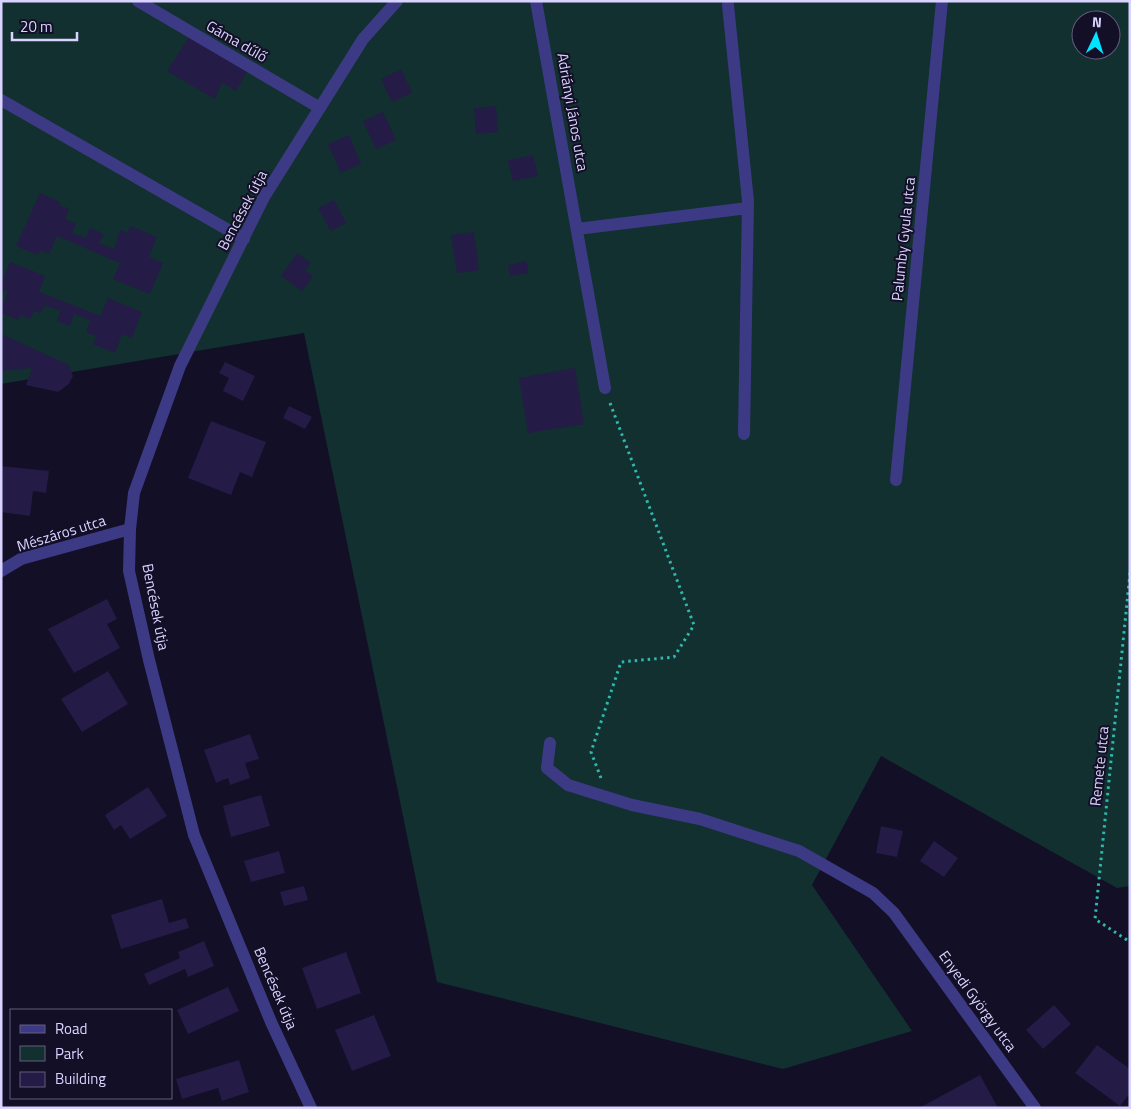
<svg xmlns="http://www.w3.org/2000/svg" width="1131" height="1109" viewBox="0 0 1131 1109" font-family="'Titillium Web',sans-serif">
<rect width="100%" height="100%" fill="#130f26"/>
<!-- green -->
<path fill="#12302f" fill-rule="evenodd" d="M1,1H1130V886L1117,888L881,756L812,885L912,1031L783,1069L437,982L304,333L1,384ZM1081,20H1111V50H1081Z"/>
<!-- building -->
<path fill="#241b47" d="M189,37L248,69L236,91L222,82L215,99L167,71Z
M401,69L412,93L392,102L381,79Z
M496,106L498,132L476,134L474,108Z
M383,112L396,140L376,149L363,121Z
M349,135L361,164L341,173L328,144Z
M533,155L538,176L513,181L508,160Z
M40,193L60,202L59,205L69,209L65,219L76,224L72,233L86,238L90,228L104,234L99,243L114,249L120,230L128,233L130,226L157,237L149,257L163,263L150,294L113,279L120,263L57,236L49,254L41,250L38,255L16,246Z
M334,200L346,223L331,231L318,208Z
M474,232L479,270L457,273L451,235Z
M297,253L311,263L305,270L313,276L302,291L281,276Z
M526,261L529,273L510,276L508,265Z
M10,262L45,276L39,292L93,313L100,316L108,298L142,312L132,338L122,334L115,353L93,344L96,336L86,332L90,320L74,314L70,326L57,321L61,311L45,305L41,313L34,311L30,319L20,315L18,320L1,313L8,291L1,289V285Z
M1,334L69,365L73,376L69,384L58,392L26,385L32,368L1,371Z
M225,362L255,376L243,401L223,391L229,378L219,373Z
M575,368L584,424L528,433L519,378Z
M289,406L312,417L305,429L283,418Z
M211,421L266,442L252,477L240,472L231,495L188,478Z
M1,466L49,471L46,493L33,491L30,516L1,512Z
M107,599L117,619L107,624L120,648L74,673L48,629Z
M108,671L128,704L82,732L61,699Z
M250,734L259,759L245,763L250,778L230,785L228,778L216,783L204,750Z
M148,787L167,816L130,839L121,825L114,830L105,815Z
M261,795L270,826L231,837L223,806Z
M881,826L903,831L897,857L876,853Z
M934,841L958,858L944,877L920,861Z
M279,851L285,873L251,882L244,861Z
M304,886L308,900L284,906L280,892Z
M162,899L169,923L186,918L189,928L121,949L111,915Z
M204,941L214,966L188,977L185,969L149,985L144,974L180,958L178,952Z
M346,952L361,993L317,1009L302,968Z
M228,987L239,1011L188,1034L177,1010Z
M1054,1005L1071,1024L1043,1049L1026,1030Z
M374,1015L391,1056L352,1071L335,1030Z
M1097,1045L1130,1069V1093L1120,1106L1075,1073Z
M239,1060L249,1092L222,1101L218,1088L182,1099L176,1079Z
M980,1075L998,1108H919Z"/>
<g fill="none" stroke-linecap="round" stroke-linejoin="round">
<!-- path -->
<path stroke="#2fb8b0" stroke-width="3" stroke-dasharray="2.5 4" stroke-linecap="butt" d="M1130,573L1095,919L1130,942
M601,778L591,752L621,662L674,657L694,625L610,403"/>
<!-- minor -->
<path stroke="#3d3a85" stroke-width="12" d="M138,1L320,108
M536,1L605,388
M728,5L748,201L744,434
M1,100L244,239
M577,229L748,208
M896,480L942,1
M1,571L21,559L130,529
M550,743L547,768L568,785L632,805L700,819L799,851L873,893L894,913L1035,1108
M311,1108L271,1022L194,835L149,660L129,571L130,529L134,493L180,366L264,197L363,39L397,1"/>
</g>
<g text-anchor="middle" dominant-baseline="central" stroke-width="4" stroke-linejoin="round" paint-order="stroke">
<!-- street labels -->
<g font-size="15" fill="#d9d4ff" stroke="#130f26">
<text transform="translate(237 41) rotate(30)">Gáma dűlő</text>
<text transform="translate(573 112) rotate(80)">Adriányi János utca</text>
<text transform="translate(242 210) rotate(-62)">Bencések útja</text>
<text transform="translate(903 239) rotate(-84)">Palumby Gyula utca</text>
<text transform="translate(61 533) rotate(-17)">Mészáros utca</text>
<text transform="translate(156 607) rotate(79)">Bencések útja</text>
<text transform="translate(1099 766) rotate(-84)">Remete utca</text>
<text transform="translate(276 988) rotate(67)">Bencések útja</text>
<text transform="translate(978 1001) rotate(54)">Enyedi György utca</text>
</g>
</g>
<!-- border -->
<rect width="1131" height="1109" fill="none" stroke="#d9d4ff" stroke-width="5"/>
<!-- legend -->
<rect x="10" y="1009" width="162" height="90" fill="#130f26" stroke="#625e7d"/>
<rect x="20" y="1025" width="25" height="8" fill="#3d3a85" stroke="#625e7d"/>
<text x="55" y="1034" font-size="15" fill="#d9d4ff">Road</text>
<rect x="20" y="1046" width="25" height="15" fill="#12302f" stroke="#625e7d"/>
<text x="55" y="1059" font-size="15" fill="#d9d4ff">Park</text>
<rect x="20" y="1072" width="25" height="15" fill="#241b47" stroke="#625e7d"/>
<text x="55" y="1084" font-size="15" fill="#d9d4ff">Building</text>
<!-- north arrow -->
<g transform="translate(1096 35) rotate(4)"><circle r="24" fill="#130f26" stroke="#625e7d"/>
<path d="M0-4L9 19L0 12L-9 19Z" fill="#00e5ff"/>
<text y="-8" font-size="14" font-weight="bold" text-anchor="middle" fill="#d9d4ff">N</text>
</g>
<!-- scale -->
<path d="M12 32v8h65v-8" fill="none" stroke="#d9d4ff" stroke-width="2.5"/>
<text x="20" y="32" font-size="15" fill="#d9d4ff" stroke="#130f26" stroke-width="4" paint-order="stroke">20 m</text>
</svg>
